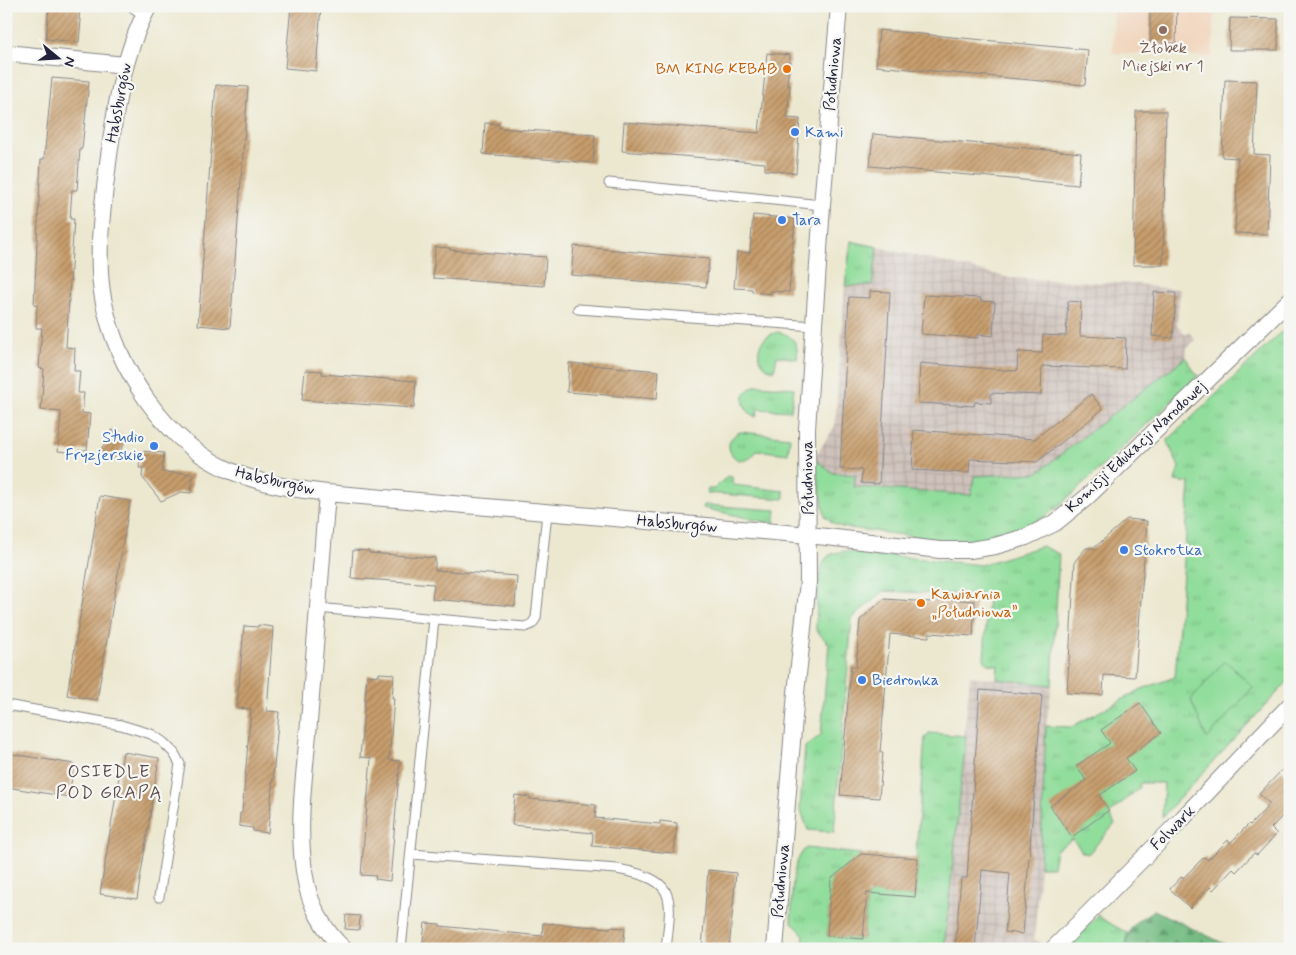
<svg xmlns="http://www.w3.org/2000/svg" width="1296" height="955" viewBox="0 0 1296 955" font-family="Mynerve,sans-serif">
<defs>
<pattern id="industrial-grid" width="8" height="8" patternUnits="userSpaceOnUse" patternTransform="scale(1.25)"><rect width="8" height="8" fill="#cec1ba"/><path d="M0 4h8M4 0v8" fill="none" stroke="#b1a6a1"/></pattern>
<pattern id="grass-tufts" width="24" height="20" patternUnits="userSpaceOnUse" patternTransform="scale(1.25)"><rect width="24" height="20" fill="#91dd9b"/><path d="M3 7l-1-3M5 7V3M7 7l1-3M15 17l-1-3M17 17v-4M19 17l1-3" fill="none" stroke="#7dbd86"/></pattern>
<pattern id="forest-firs" width="22" height="20" patternUnits="userSpaceOnUse" patternTransform="scale(1.25)"><rect width="22" height="20" fill="#74bc83"/><path d="M5 1l3.5 6h-7zM16 11l3.5 6h-7z" fill="#5f986c"/></pattern>
<pattern id="building-hatch" width="6" height="6" patternUnits="userSpaceOnUse" patternTransform="scale(1.25)"><rect width="6" height="6" fill="#c79e6d"/><path d="M-1 1l2-2M0 6l6-6M5 7l2-2" fill="none" stroke="#a1805b"/></pattern>
</defs>
<rect width="100%" height="100%" fill="#f6f6f2"/>
<filter id="ink" filterUnits="userSpaceOnUse"><feTurbulence type="fractalNoise" baseFrequency=".02" numOctaves="2"/><feDisplacementMap in="SourceGraphic" scale="10" xChannelSelector="R" yChannelSelector="G"/><feConvolveMatrix kernelMatrix="1 2 1 2 8 2 1 2 1" color-interpolation-filters="sRGB"/></filter>
<filter id="wash" filterUnits="userSpaceOnUse"><feTurbulence type="fractalNoise" baseFrequency=".0096" numOctaves="4" result="noise"/><feDisplacementMap in="SourceGraphic" scale="20" xChannelSelector="R" yChannelSelector="G"/><feGaussianBlur stdDeviation="1.12" result="paint"/><feColorMatrix in="noise" values="0 0 0 0 0 0 0 0 0 0 0 0 0 0 0 0 0 1.4 0 .05"/><feComposite in="paint" operator="in"/></filter>
<g filter="url(#wash)">
<rect width="100%" height="100%" fill="#ece8d0"/>
<!-- built -->
<path fill="#f1d5bd" d="M1114,6H1214L1212,57L1113,53Z"/>
<!-- industrial -->
<path fill="url(#industrial-grid)" d="M878,247L1010,278L1140,284L1154,287L1180,289L1177,325L1186,335L1189,332L1195,340L1187,348L1186,357L1037,473L975,476L971,495L853,487L855,475L833,473L814,458L835,426L845,286L872,285Z
M970,676L1052,685L1046,726L1040,867L1034,940L1041,942L1037,949H944Z"/>
<!-- grass -->
<path fill="url(#grass-tufts)" stroke="#5a806b" d="M851,241L878,247L872,285L845,286Z
M1290,324V679L1162,817L1164,783H1140L1139,788L1109,814L1115,824L1088,854L1082,852L1073,839L1056,850L1053,867H1040L1046,726L1071,727L1142,689L1175,677L1190,483L1175,481L1179,467L1167,441Z
M778,332C793,335 799,344 797,359L777,356L774,371C751,363 755,337 778,332Z
M1186,357L1189,364L1198,376L1075,492L1046,516L1021,530L986,540L955,542L842,527L833,523L825,516L814,458L833,473L855,475L854,487L971,495L974,476L1037,473Z
M759,385L794,388L791,411L758,409L756,417C739,409 739,389 759,385Z
M740,432L790,437L788,454L757,450C742,477 713,444 740,432Z
M727,476L732,477L733,485L784,491V499L707,493L708,489H714Z
M704,505L776,510L774,524L703,508Z
M1042,546L1059,554L1052,685L997,679L998,665L987,664L984,659L988,596L884,591L852,618L834,832L808,830L800,808L805,747L821,735L829,644L816,630C817,614 815,563 830,555C834,553 841,552 845,551L981,565Z
M929,733L966,736L944,949H802L804,935L791,921C793,899 789,864 806,848L861,854L832,879L827,936L863,939L867,897L873,893L915,897L918,858L916,854L925,738Z
M1098,915L1104,920L1127,933L1126,949H1067Z"/>
<!-- forest -->
<path fill="url(#forest-firs)" stroke="#4b6f5f" d="M1154,910L1235,949H1126C1127,927 1135,922 1154,910Z"/>
<!-- green -->
<path fill="#91dd9b" stroke="#5a806b" d="M1225,660L1253,687L1207,739L1191,700Z"/>
<g id="blocks">
<!-- building -->
<path fill="url(#building-hatch)" d="M49,6H80L79,20H81L79,42L46,39Z
M291,6H321L316,71L285,68Z
M1150,6H1177L1176,43H1150Z
M1230,18L1278,19V50H1229Z
M879,30L1088,50L1085,85L876,66Z
M767,53L790,55L787,85H790L787,118L800,119L796,173L765,170V163L622,151L624,122L759,133Z
M52,78L89,81L82,149H80L77,190H72L70,219H74L66,347L75,348L74,371H80L78,393H84L82,413L90,414L87,450H79L78,453L58,451L61,412L41,410L44,369L39,368L42,328H36L37,305H34L41,159H44Z
M1225,80L1257,81L1254,154L1270,155L1267,234L1235,233L1238,158L1222,157Z
M216,85L248,87L230,328L198,325Z
M1136,111H1166L1163,265H1133Z
M485,123L499,124V128L595,135L593,163L483,154Z
M873,134L1081,153L1078,185L870,166Z
M753,215L795,219L789,292L771,291V294L752,292V289L734,288L737,252L750,253Z
M574,246L709,259L706,287L571,275Z
M435,247L450,248V250L546,257L544,286L433,278Z
M870,291L890,292L879,484L861,483L862,470L840,469L849,297L870,298Z
M1154,292L1176,293L1173,338L1152,336Z
M924,295L981,298L980,301L995,302L993,336L978,334V338L921,334Z
M1068,301L1081,302L1080,336L1126,338L1125,369L1042,366L1041,395L991,393V403L975,402L974,406L918,403L920,363L1017,371L1018,352L1042,353L1043,335L1066,336Z
M569,363L659,371L657,399L567,392Z
M305,370L322,371V374L416,381L414,408L302,400Z
M1091,394L1103,409L1037,462L970,459L969,473L912,470L914,430L1035,439Z
M112,430L127,438L115,461L100,452Z
M141,451L164,453L162,472L193,474L191,493L181,492L161,501L142,477L143,468H139Z
M100,496L130,501L97,700L67,695Z
M1127,519L1147,521L1135,677L1104,675L1103,695L1067,693L1075,561L1086,548H1094Z
M353,550L369,551V553L435,558V570L517,576L515,606L432,599L434,584L351,578Z
M931,598L975,601L973,636L929,633V637L890,634L880,752H883L879,798L840,795L851,666L856,667L860,620L884,599L931,602Z
M258,625L273,627L267,711L279,712L268,833L253,831V828L239,826L240,813H242L251,709L237,708L244,626L258,627Z
M379,673L394,674L392,698H394L389,760L400,761L390,881L375,879L376,876L361,875L371,758L360,757L367,675L379,676Z
M980,690L1042,695L1023,934L1005,932L1010,873L982,870L975,949H955L961,878H967Z
M1140,703L1161,733L1126,758L1135,771L1099,796L1109,810L1072,837L1050,806L1086,780L1076,766L1110,743L1101,730Z
M123,752L159,758L137,899L100,894Z
M6,753L74,764L69,797L6,787Z
M1282,770L1290,778V808L1271,828L1277,834L1257,855L1254,853L1236,872L1233,869L1213,890L1210,887L1190,908L1170,889L1181,877L1183,878L1204,857L1208,860L1228,840L1230,843L1249,824L1250,825L1270,804L1259,794Z
M515,795L530,797V799L596,805L595,818L660,824V821L677,823L674,853L592,846L593,833L512,825Z
M861,854L918,858L915,897L867,893L863,939L827,936L831,879Z
M708,870L736,873L729,949H702Z
M346,915L360,916L359,930L345,929Z
M425,923L440,924V926L542,936L543,923L610,928V927L625,928L623,949H422Z"/>
</g>
</g>
<g filter="url(#ink)">
<use href="#blocks" fill-opacity="0" stroke="#878586" stroke-width="1"/>
<g fill="none" stroke-linecap="round" stroke-linejoin="round">
<defs>
<path id="service" d="M131,6L144,16
M609,183L822,205
M578,309L814,326
M317,608L525,627L532,624L536,618L547,513
M6,705L121,725L151,734L163,742L174,753L180,764L159,897
M411,854L617,869C677,880 672,895 666,949
M401,949L434,619"/>
<path id="minor" d="M149,6C123,53 115,110 108,163C103,205 95,256 103,298C116,368 165,443 231,471C261,484 295,489 327,493L809,535L940,550H970L995,546L1026,537L1055,523L1086,498L1290,300
M6,53L125,65
M327,493C321,569 315,646 309,722C305,773 296,826 305,877C309,904 324,931 344,949
M775,949L796,693L808,582L807,429L822,205L839,6
M1053,949L1183,818L1290,705"/>
</defs>
<!-- service casing -->
<use href="#service" stroke="#878586" stroke-width="11"/>
<!-- minor casing -->
<use href="#minor" stroke="#878586" stroke-width="18"/>
<!-- service -->
<use href="#service" stroke="#fff" stroke-width="9"/>
<!-- minor -->
<use href="#minor" stroke="#fff" stroke-width="16"/>
</g>
</g>
<!-- markers -->
<circle fill="#8d6e63" stroke="#f6f6f2" stroke-width="2" cx="1163" cy="30" r="5"/>
<g fill="#e8710a" stroke="#f6f6f2" stroke-width="2">
<circle cx="787" cy="69" r="5"/>
<circle cx="921" cy="603" r="5"/>
</g>
<g fill="#3f7fe0" stroke="#f6f6f2" stroke-width="2">
<circle cx="795" cy="132" r="5"/>
<circle cx="782" cy="220" r="5"/>
<circle cx="154" cy="446" r="5"/>
<circle cx="1124" cy="550" r="5"/>
<circle cx="862" cy="680" r="5"/>
</g>
<g text-anchor="middle" dominant-baseline="central" stroke-width="4.5" stroke-linejoin="round" paint-order="stroke">
<!-- education labels -->
<g font-size="16" fill="#785e54" stroke="#f6f6f2">
<text x="1163" y="48">Żłobek<tspan x="1163" dy="18">Miejski nr 1</tspan></text>
</g>
<!-- food labels -->
<g font-size="16" fill="#c56008" stroke="#f6f6f2" text-anchor="end">
<text x="777" y="69">BM KING KEBAB</text>
<text x="931" y="594" text-anchor="start">Kawiarnia<tspan x="931" dy="18">„Południowa”</tspan></text>
</g>
<!-- street labels -->
<g font-size="16" fill="#22223b" stroke="#f6f6f2">
<text transform="translate(833 74) rotate(-85)">Południowa</text>
<text transform="translate(119 103) rotate(-79)">Habsburgów</text>
<text transform="translate(1136 447) rotate(-43)">Komisji Edukacji Narodowej</text>
<text transform="translate(808 478) rotate(-91)">Południowa</text>
<text transform="translate(275 481) rotate(13)">Habsburgów</text>
<text transform="translate(677 524) rotate(5)">Habsburgów</text>
<text transform="translate(1173 828) rotate(-45)">Folwark</text>
<text transform="translate(781 881) rotate(-85)">Południowa</text>
</g>
<!-- shop labels -->
<g font-size="16" fill="#366cbe" stroke="#f6f6f2" text-anchor="start">
<text x="805" y="132">Kami</text>
<text x="792" y="220">Tara</text>
<text x="144" y="437" text-anchor="end">Studio<tspan x="144" dy="18">Fryzjerskie</tspan></text>
<text x="1134" y="550">Stokrotka</text>
<text x="872" y="680">Biedronka</text>
</g>
<!-- neighbourhood labels -->
<g font-size="18" letter-spacing="1" fill="#5c4d4c" stroke="#f6f6f2">
<text x="109" y="772">OSIEDLE<tspan x="109" dy="21">POD GRAPĄ</tspan></text>
</g>
</g>
<!-- margin -->
<rect width="1296" height="955" fill="none" stroke="#f6f6f2" stroke-width="25"/>
<!-- north arrow -->
<g transform="translate(58 58) rotate(108)" stroke="#f6f6f2" stroke-width="4" paint-order="stroke">
<path d="M0-4L9 19L0 12L-9 19Z" fill="#22223b"/>
<text y="-8" font-size="14" font-weight="bold" text-anchor="middle" fill="#22223b">N</text>
</g>
</svg>
